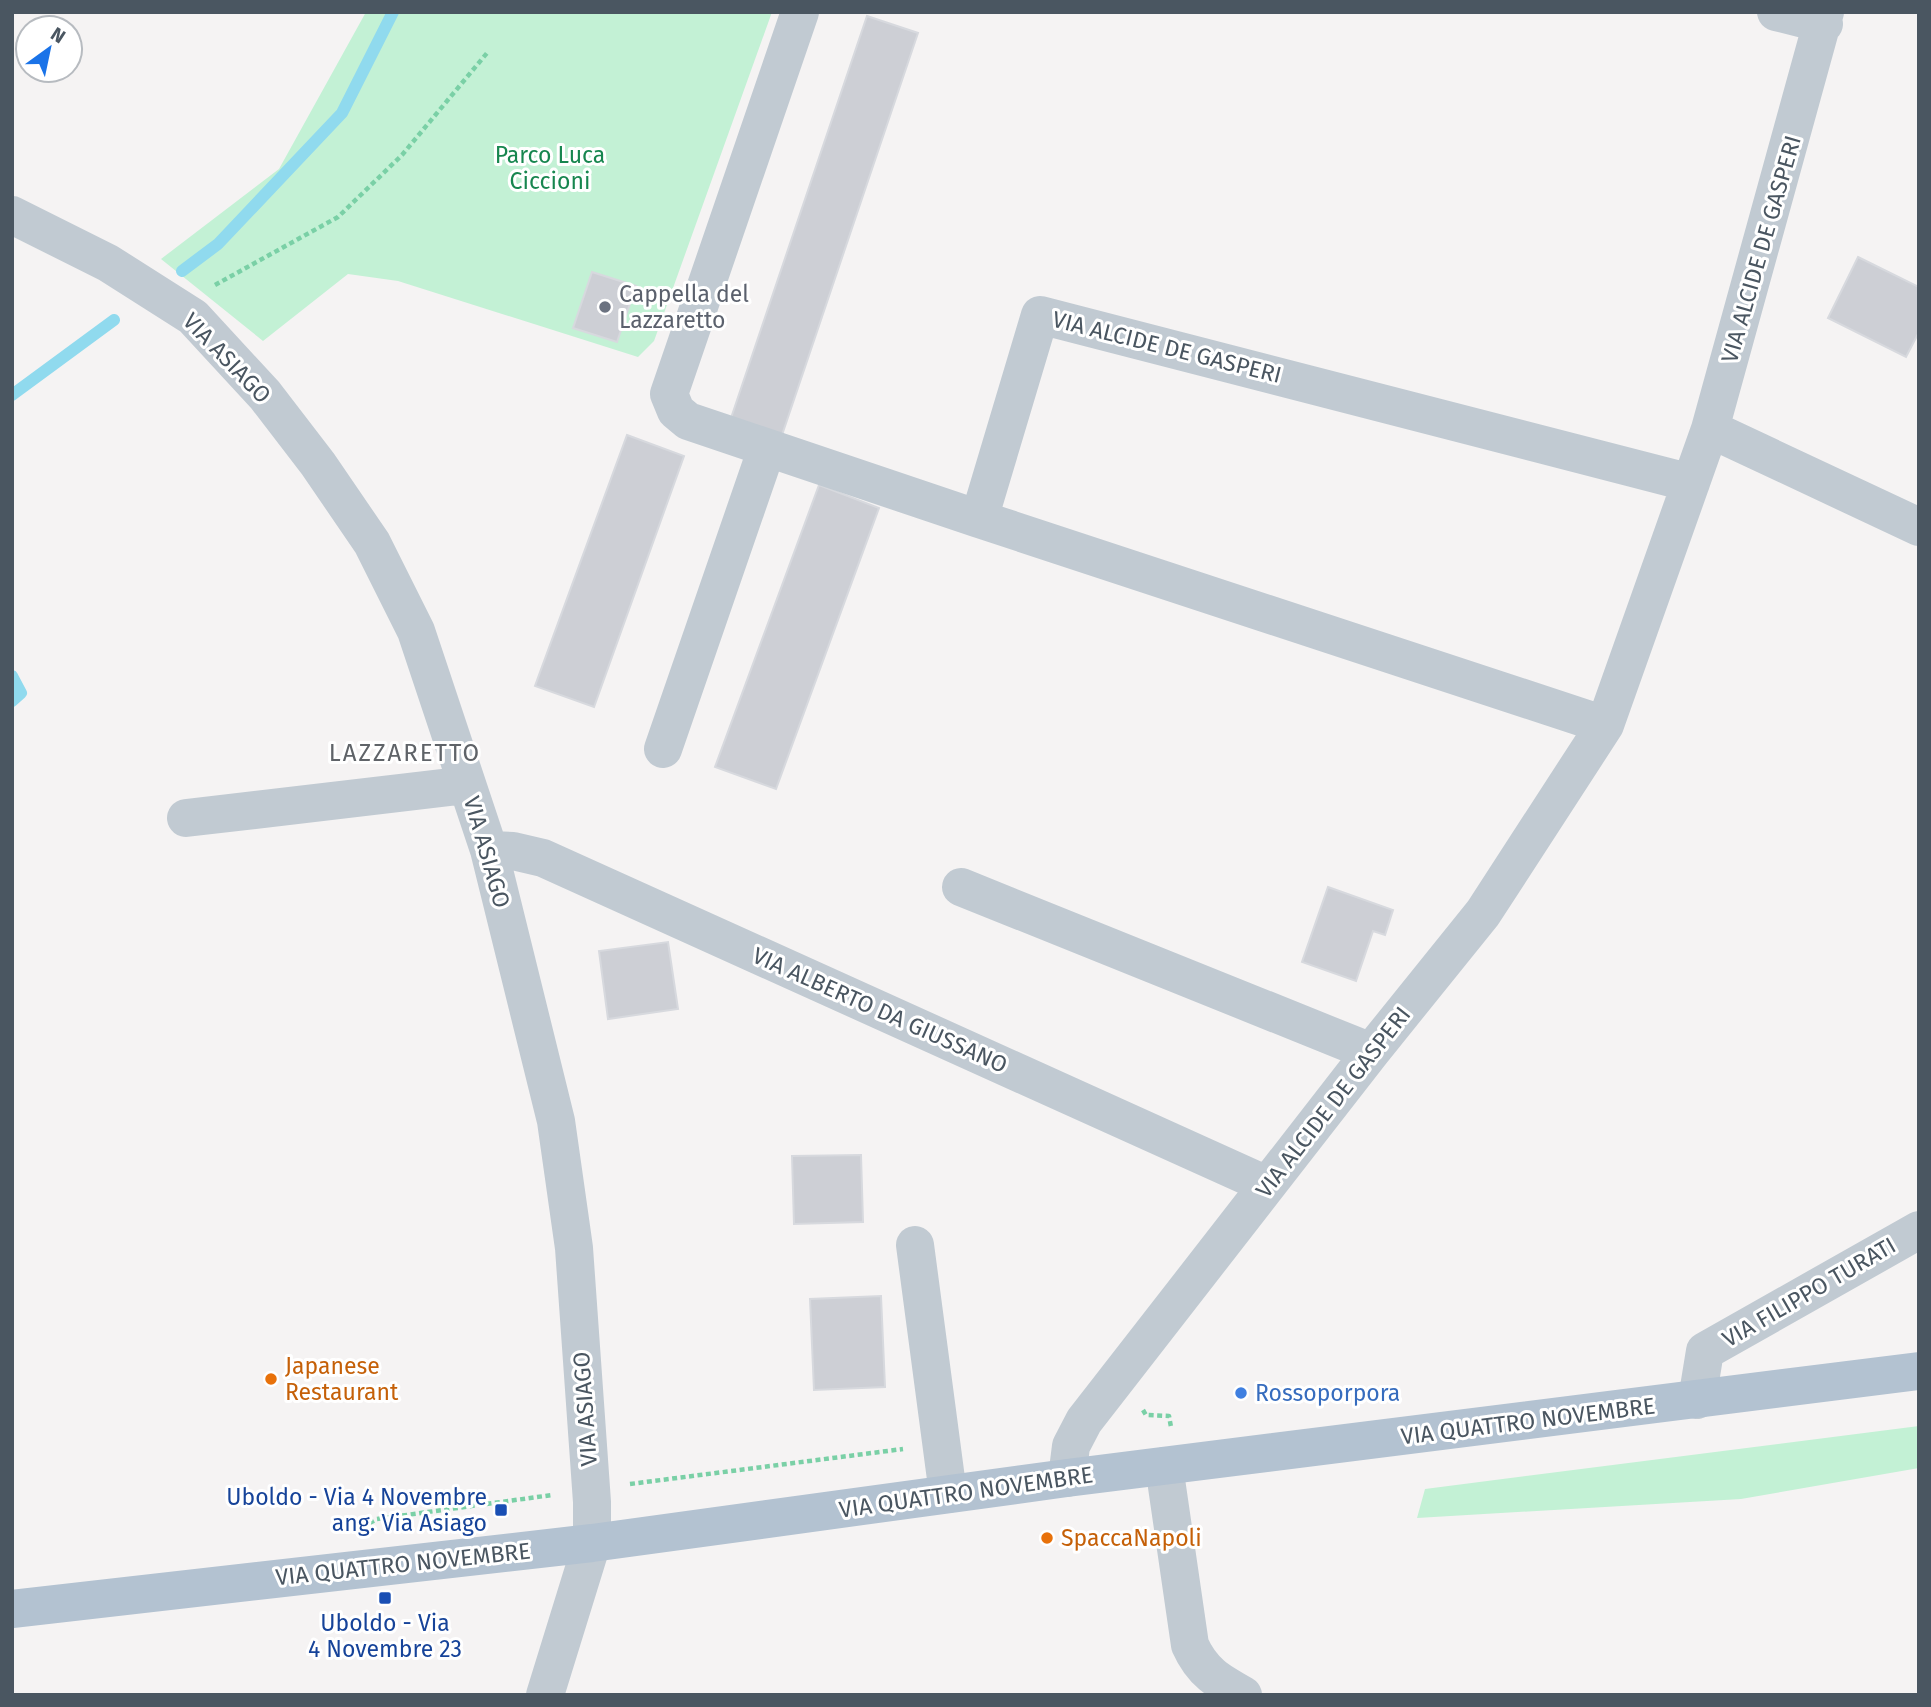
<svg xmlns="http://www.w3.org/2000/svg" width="1931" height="1707" viewBox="0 0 1931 1707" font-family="'Fira Sans',sans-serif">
<rect width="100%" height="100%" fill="#f5f3f3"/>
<!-- green -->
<path fill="#c3f1d5" d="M366,12H772L654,341L638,357L398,281L348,274L263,341L161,259L279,169Z
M1919,1426V1468L1741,1499L1417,1518L1425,1489Z"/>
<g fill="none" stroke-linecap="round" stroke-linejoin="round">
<!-- stream -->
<path stroke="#90daee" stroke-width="12" d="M182,271L218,244L342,113L393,12
M12,395L114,320
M12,676L21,693L12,701"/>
</g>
<!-- building -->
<path fill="#cdcfd5" stroke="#d7d9de" stroke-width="2" d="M867,16L918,33L782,435L731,418Z
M1858,257L1919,287V332L1906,357L1828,318Z
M592,272L636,286L617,342L573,328Z
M627,435L684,456L594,707L535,686Z
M819,485L879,508L776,789L715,767Z
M1328,887L1393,910L1385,935L1373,931L1356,981L1302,962Z
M668,942L678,1009L608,1019L599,951Z
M861,1155L863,1222L794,1224L792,1156Z
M881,1296L885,1387L814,1390L810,1299Z"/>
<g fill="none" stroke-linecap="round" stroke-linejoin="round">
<!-- path -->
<path stroke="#7ad0a6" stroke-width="4.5" stroke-dasharray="5 3.5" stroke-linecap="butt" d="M215,285L338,217L402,155L487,53
M1143,1410L1146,1415L1169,1416L1171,1427
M630,1484L903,1449
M362,1527L377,1519L552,1495"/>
<!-- minor -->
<path stroke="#c1cad2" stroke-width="38" d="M800,12L669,394L676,411L688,421L979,519
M1776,12L1824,24
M12,215L108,263L193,317L265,395L318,464L372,543L416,631L489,850L556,1121L574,1248L592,1502V1543L545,1695
M1710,429L1919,527
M1605,725L979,519L1040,315L1691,483
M663,749L767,448
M186,818L467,785
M489,850L513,851L543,858L1267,1185
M961,887L1371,1052
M915,1245L948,1494
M1697,1400L1705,1351L1919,1230
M1164,1466L1190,1645C1202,1672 1218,1681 1243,1695
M1067,1478L1071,1446L1084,1421L1371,1052L1483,913L1605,725L1710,429L1825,12"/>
<!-- major -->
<path stroke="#b3c2d1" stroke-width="38" d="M12,1609L592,1543L1067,1478L1919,1371"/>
</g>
<!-- markers -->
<circle fill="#6b7280" stroke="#fff" stroke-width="2.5" cx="605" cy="307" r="7"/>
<g fill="#e8710a" stroke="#fff" stroke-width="2.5">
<circle cx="271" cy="1379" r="7"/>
<circle cx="1047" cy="1538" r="7"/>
</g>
<circle fill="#3f7fe0" stroke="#fff" stroke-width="2.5" cx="1241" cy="1393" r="7"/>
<g fill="#1a4fb4" stroke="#fff" stroke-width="2.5">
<rect x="494" y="1503" width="14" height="14" rx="3.5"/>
<rect x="378" y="1591" width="14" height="14" rx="3.5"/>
</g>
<g text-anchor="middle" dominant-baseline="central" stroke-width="6" stroke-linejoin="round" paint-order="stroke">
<!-- park labels -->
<g font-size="23" fill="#17864f" stroke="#fff">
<text x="550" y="155">Parco Luca<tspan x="550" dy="26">Ciccioni</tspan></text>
</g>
<!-- street labels -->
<g font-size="23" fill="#4a5661" stroke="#fff">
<text transform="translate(1761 249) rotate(-74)">VIA ALCIDE DE GASPERI</text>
<text transform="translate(1167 347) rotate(14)">VIA ALCIDE DE GASPERI</text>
<text transform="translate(227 358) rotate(46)">VIA ASIAGO</text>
<text transform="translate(487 852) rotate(74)">VIA ASIAGO</text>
<text transform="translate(880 1010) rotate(24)">VIA ALBERTO DA GIUSSANO</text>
<text transform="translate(1333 1102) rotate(-52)">VIA ALCIDE DE GASPERI</text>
<text transform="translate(1809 1292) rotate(-30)">VIA FILIPPO TURATI</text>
<text transform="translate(585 1409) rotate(-94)">VIA ASIAGO</text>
<text transform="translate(1528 1421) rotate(-7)">VIA QUATTRO NOVEMBRE</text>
<text transform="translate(966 1492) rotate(-8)">VIA QUATTRO NOVEMBRE</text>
<text transform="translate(403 1564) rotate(-6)">VIA QUATTRO NOVEMBRE</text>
</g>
<!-- worship labels -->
<g font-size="23" fill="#5b616d" stroke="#fff" text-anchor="start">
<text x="619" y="294">Cappella del<tspan x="619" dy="26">Lazzaretto</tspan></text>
</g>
<!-- food labels -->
<g font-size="23" fill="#c56008" stroke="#fff" text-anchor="start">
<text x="285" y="1366">Japanese<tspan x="285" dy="26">Restaurant</tspan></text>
<text x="1061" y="1538">SpaccaNapoli</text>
</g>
<!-- shop labels -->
<g font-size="23" fill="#366cbe" stroke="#fff" text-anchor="start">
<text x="1255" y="1393">Rossoporpora</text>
</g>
<!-- transit labels -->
<g font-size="23" fill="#164399" stroke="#fff" text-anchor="end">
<text x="487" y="1497">Uboldo - Via 4 Novembre<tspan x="487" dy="26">ang. Via Asiago</tspan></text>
<text x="385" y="1623" text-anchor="middle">Uboldo - Via<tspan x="385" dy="26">4 Novembre 23</tspan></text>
</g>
<!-- neighbourhood labels -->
<g font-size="24" letter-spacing="2" fill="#5f6368" stroke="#fff">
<text x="405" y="753">LAZZARETTO</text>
</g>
</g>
<!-- border -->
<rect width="1931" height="1707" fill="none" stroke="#4a5661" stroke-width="28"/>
<!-- north arrow -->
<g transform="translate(49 49) rotate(33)"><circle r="33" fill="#ffffff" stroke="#b7bbc0" stroke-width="2"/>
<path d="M0-5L12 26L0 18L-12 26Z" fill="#1a73e8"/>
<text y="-10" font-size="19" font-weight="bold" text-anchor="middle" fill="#4a5661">N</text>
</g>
</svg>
